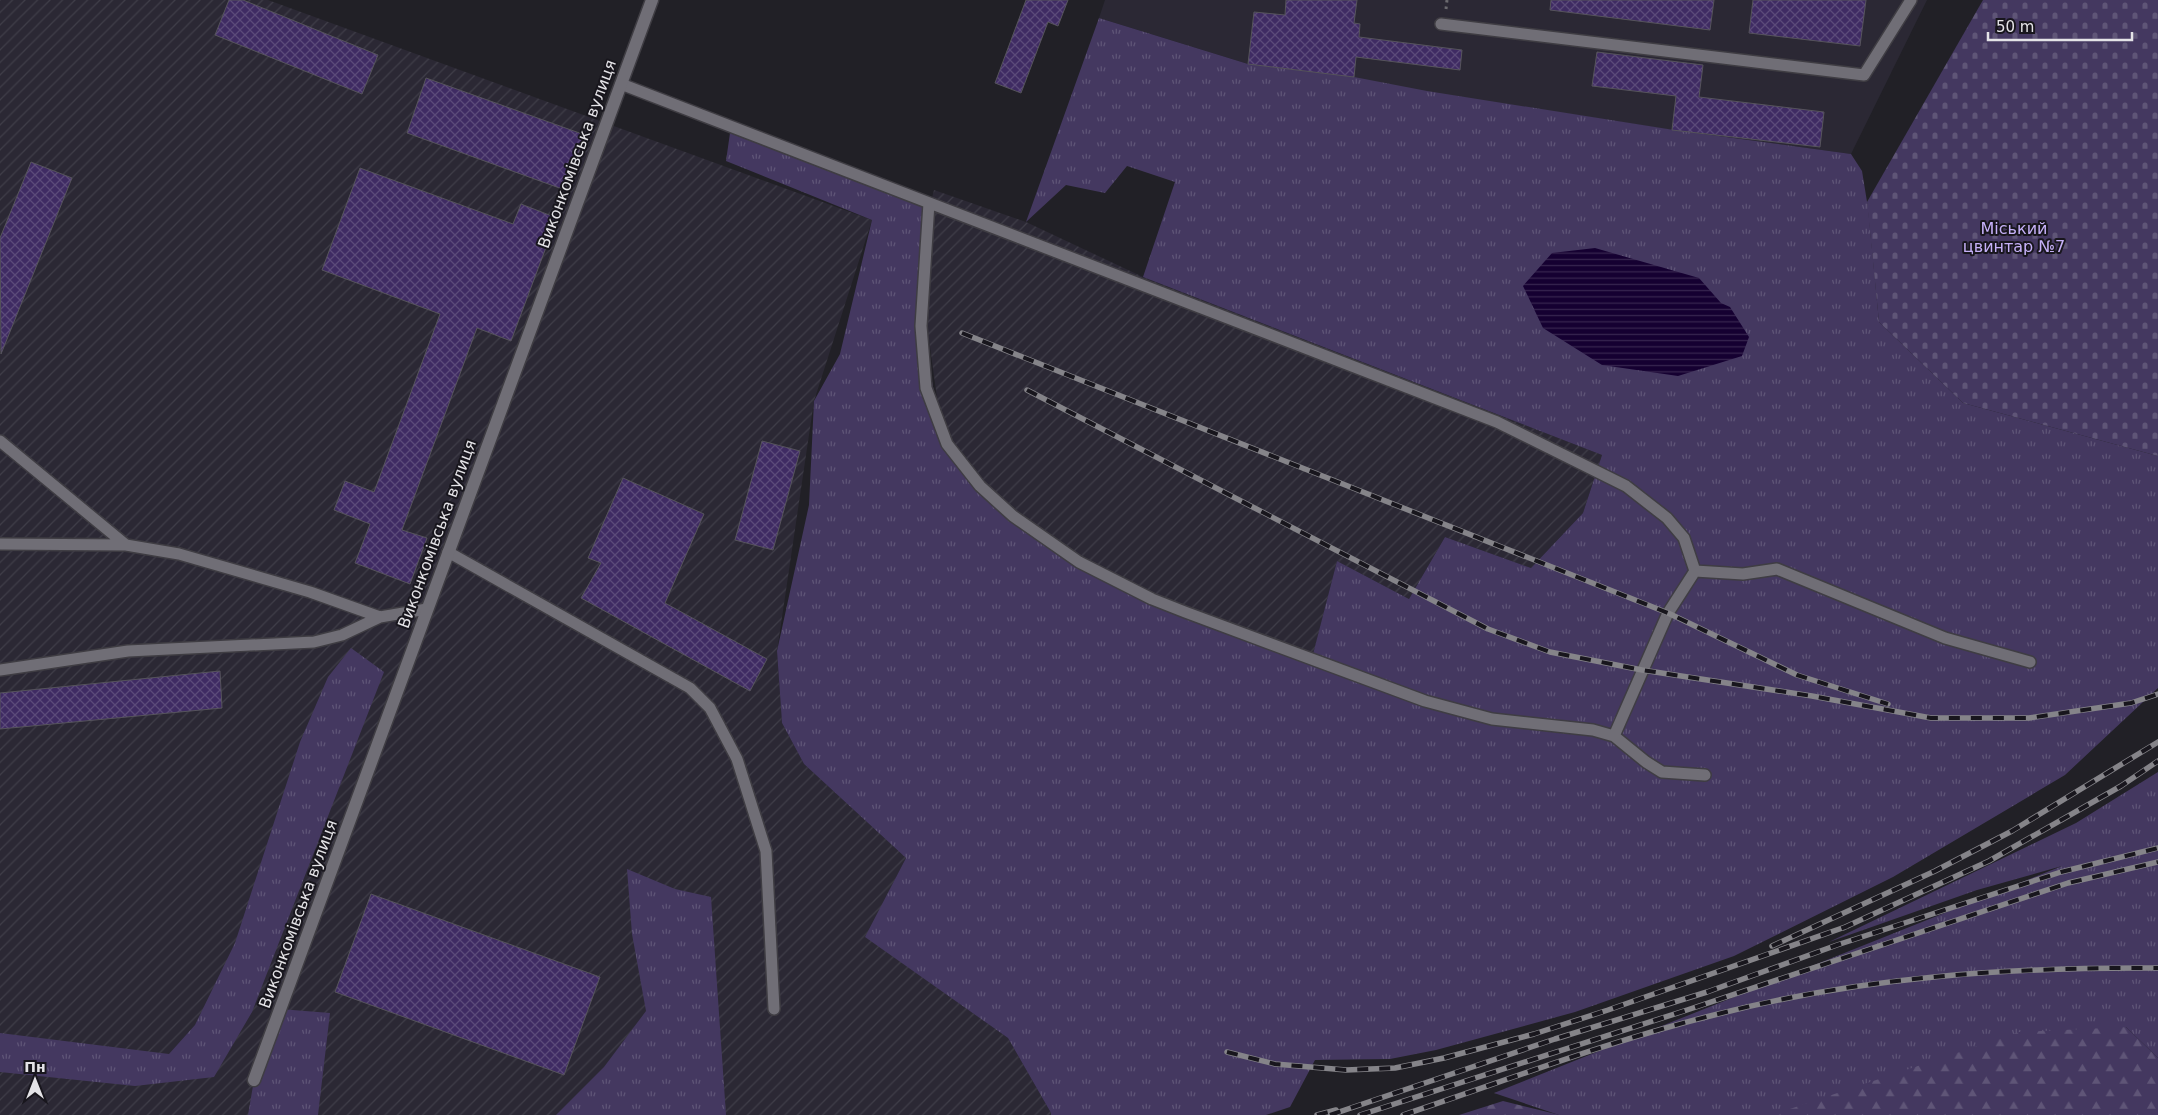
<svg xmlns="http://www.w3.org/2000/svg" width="2158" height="1115" viewBox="0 0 2158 1115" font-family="'DejaVu Sans',sans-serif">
<defs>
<pattern id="industrial-furrows" width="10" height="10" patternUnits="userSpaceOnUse" patternTransform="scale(1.25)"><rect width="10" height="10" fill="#2b2834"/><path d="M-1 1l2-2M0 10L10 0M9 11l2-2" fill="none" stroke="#3f3d48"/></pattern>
<pattern id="grass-tufts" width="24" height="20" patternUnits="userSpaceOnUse" patternTransform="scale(1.25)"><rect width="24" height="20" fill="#443860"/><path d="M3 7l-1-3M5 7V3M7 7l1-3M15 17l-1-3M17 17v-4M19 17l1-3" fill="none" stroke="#5f5577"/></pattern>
<pattern id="forest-firs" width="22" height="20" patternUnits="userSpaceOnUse" patternTransform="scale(1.25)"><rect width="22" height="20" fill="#443860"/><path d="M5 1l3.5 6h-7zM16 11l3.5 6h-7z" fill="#5f5577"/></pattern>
<pattern id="cemetery-stones" width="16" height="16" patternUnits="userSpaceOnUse" patternTransform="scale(1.25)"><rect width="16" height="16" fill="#443860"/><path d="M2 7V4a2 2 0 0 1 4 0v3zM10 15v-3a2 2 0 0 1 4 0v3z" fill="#5f5577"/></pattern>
<pattern id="water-rules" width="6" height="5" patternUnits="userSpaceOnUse" patternTransform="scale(1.25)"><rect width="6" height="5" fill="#150031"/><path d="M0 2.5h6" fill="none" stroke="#37254f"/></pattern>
<pattern id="building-cross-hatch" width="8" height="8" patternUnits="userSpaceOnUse" patternTransform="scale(1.25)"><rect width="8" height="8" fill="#3f2b63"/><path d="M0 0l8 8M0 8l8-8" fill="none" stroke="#5b4a79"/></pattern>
</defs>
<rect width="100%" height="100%" fill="#212026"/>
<!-- built -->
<path fill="#2b2834" d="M1105,0H1927L1851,154L1672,130L1248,64L1099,18Z"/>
<!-- industrial -->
<path fill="url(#industrial-furrows)" d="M0,0H268L872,220L814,401L777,651L782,723L804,764L906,858L866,937L1008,1038L1051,1113V1115H0Z
M934,190L1026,222L1143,277L1602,455L1583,513L1531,568L1445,537L1409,599L1337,561L1312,659L1185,612L1046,540L980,486L941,427L927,325L929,210Z"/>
<!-- grass -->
<path fill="url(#grass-tufts)" d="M1099,18L1248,64L1354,77L1427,91L1674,130L1851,154L1862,171L1868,208L1879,322L1963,403L2158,456V688L2065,775L1893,877L1734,956L1575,1012L1436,1050L1390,1059L1315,1060L1290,1107L1266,1115H1051V1113L1008,1038L865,937L906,858L804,764L782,723L777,651L809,505L814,401L840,354L872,220L726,161L730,133L865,185L929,203L921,326L941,427L973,477L1046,540L1129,588L1312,658L1337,561L1409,599L1445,537L1531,568L1583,513L1602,455L1143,277L1175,182L1127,166L1105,193L1066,185L1026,222Z
M351,648L384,672L252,1012L214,1077L135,1086L0,1072V1033L169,1054L195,1025L235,943L300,742L328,677Z
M2158,772V1058L2126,1027L1793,1115H1559L1494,1093L2062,866L1977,890L1829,942L2076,823Z
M627,869L675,889L711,897L726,1115H556L604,1067L646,1011L632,934Z
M280,1009L330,1013L318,1115H248L254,1080Z"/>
<!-- forest -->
<path fill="url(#forest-firs)" d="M2126,1027L2158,1058V1115H1772L2019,1032Z
M1503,1101L1560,1115H1459Z"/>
<!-- cemetery -->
<path fill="url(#cemetery-stones)" d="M1983,0H2158V456L1963,403L1879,322L1867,202Z"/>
<!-- water -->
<path fill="url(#water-rules)" d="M1595,248L1699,278L1721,303L1730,307L1749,337L1742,356L1678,376L1602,365L1543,328L1523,286L1552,253Z"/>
<!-- building -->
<path fill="url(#building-cross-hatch)" stroke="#56545c" d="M229,0H243L378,55L362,94L215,35Z
M1026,0H1068L1058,26L1048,22L1021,93L995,83Z
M1286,0H1357L1354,23L1360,24L1359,37L1462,50L1460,70L1356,57L1354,77L1248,64L1254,12L1285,15Z
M1551,0H1714L1710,30L1550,10Z
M1753,0H1866L1860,46L1749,33Z
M1597,52L1703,65L1699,97L1824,112L1820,147L1672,130L1676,96L1592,86Z
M426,78L585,135L565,190L407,133Z
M31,162L72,178L1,354L0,238Z
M360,168L513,224L521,204L557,218L511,341L477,328L402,530L427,538L410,584L355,563L370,524L334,510L345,481L374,492L440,314L322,270Z
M762,441L800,451L773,550L735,540Z
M623,478L704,514L665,603L767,659L750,691L581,598L601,563L588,558Z
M220,671L222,708L0,729V693Z
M371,894L600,977L564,1075L335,992Z"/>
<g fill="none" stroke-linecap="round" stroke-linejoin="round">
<defs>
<path id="service" d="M1441,24L1864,75L1911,0
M621,84L1497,422L1626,486L1667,518L1684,538L1695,571L1743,574L1777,569L1945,638L2030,662
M929,203L921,326L926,388L947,444L980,486L1013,516L1079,562L1152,599L1185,612L1425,701L1492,719L1593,730L1614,736L1646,762L1662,772L1705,775
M0,441L126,545
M0,544L126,545L179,554L310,592L380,617
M448,552L690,688L710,708L737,759L766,851L774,1009
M0,670L128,651L314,642L342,635L380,617L427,609
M1614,736L1668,613L1695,571"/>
<path id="minor" d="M254,1080L652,0"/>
</defs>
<!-- service casing -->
<use href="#service" stroke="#3f3d43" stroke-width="14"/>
<!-- minor casing -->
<use href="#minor" stroke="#3f3d43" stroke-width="15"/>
<!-- path -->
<path stroke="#6c6b70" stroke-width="3" stroke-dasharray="2.5 4" stroke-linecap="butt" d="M1446,9L1447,0"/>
<!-- service -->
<use href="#service" stroke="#706e76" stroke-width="11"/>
<!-- minor -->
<use href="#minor" stroke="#706e76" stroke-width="12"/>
<defs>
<path id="rail" d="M962,333L1668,613L1797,675L1888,704
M1027,390L1488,629L1550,652L1642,670L1812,696L1931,718H2029L2131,703L2158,694
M1843,928L1989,861L2121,786L2158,761
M1772,946L1935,871L2012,831L2158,742
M1227,1052L1275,1064L1346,1070L1395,1068L1444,1058L1534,1034L1608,1010L1848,926
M1317,1115L1336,1110
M1330,1115L1555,1039L1707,992L1837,945L2061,872L2158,848
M1360,1115L1687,1010L2068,883L2158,862
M1403,1115C1508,1080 1611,1040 1718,1014C1862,977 2010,967 2158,968"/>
</defs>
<!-- rail casing -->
<use href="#rail" stroke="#858489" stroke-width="5.5"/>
<!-- rail -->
<use href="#rail" stroke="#18161d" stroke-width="4" stroke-dasharray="11" stroke-linecap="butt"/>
</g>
<g text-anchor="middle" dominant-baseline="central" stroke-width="4" stroke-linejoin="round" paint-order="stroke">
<!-- street labels -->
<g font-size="16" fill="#e4e3e7" stroke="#18161d">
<text transform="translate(577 154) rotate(-70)">Виконкомівська вулиця</text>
<text transform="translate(437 534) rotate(-70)">Виконкомівська вулиця</text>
<text transform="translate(298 914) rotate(-70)">Виконкомівська вулиця</text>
</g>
<!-- park labels -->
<g font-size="16" fill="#c6b1f8" stroke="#18161d">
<text x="2014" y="228">Міський<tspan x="2014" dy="18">цвинтар №7</tspan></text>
</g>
</g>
<!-- north arrow -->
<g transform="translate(35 1080)" stroke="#18161d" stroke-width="4" paint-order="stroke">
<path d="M0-4L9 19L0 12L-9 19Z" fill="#e4e3e7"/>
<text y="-8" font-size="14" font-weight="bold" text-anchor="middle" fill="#e4e3e7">Пн</text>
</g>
<!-- scale -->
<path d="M1988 32v8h144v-8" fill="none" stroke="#e4e3e7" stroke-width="2.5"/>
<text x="1996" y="32" font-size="15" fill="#e4e3e7" stroke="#18161d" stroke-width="4" paint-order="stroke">50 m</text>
</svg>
